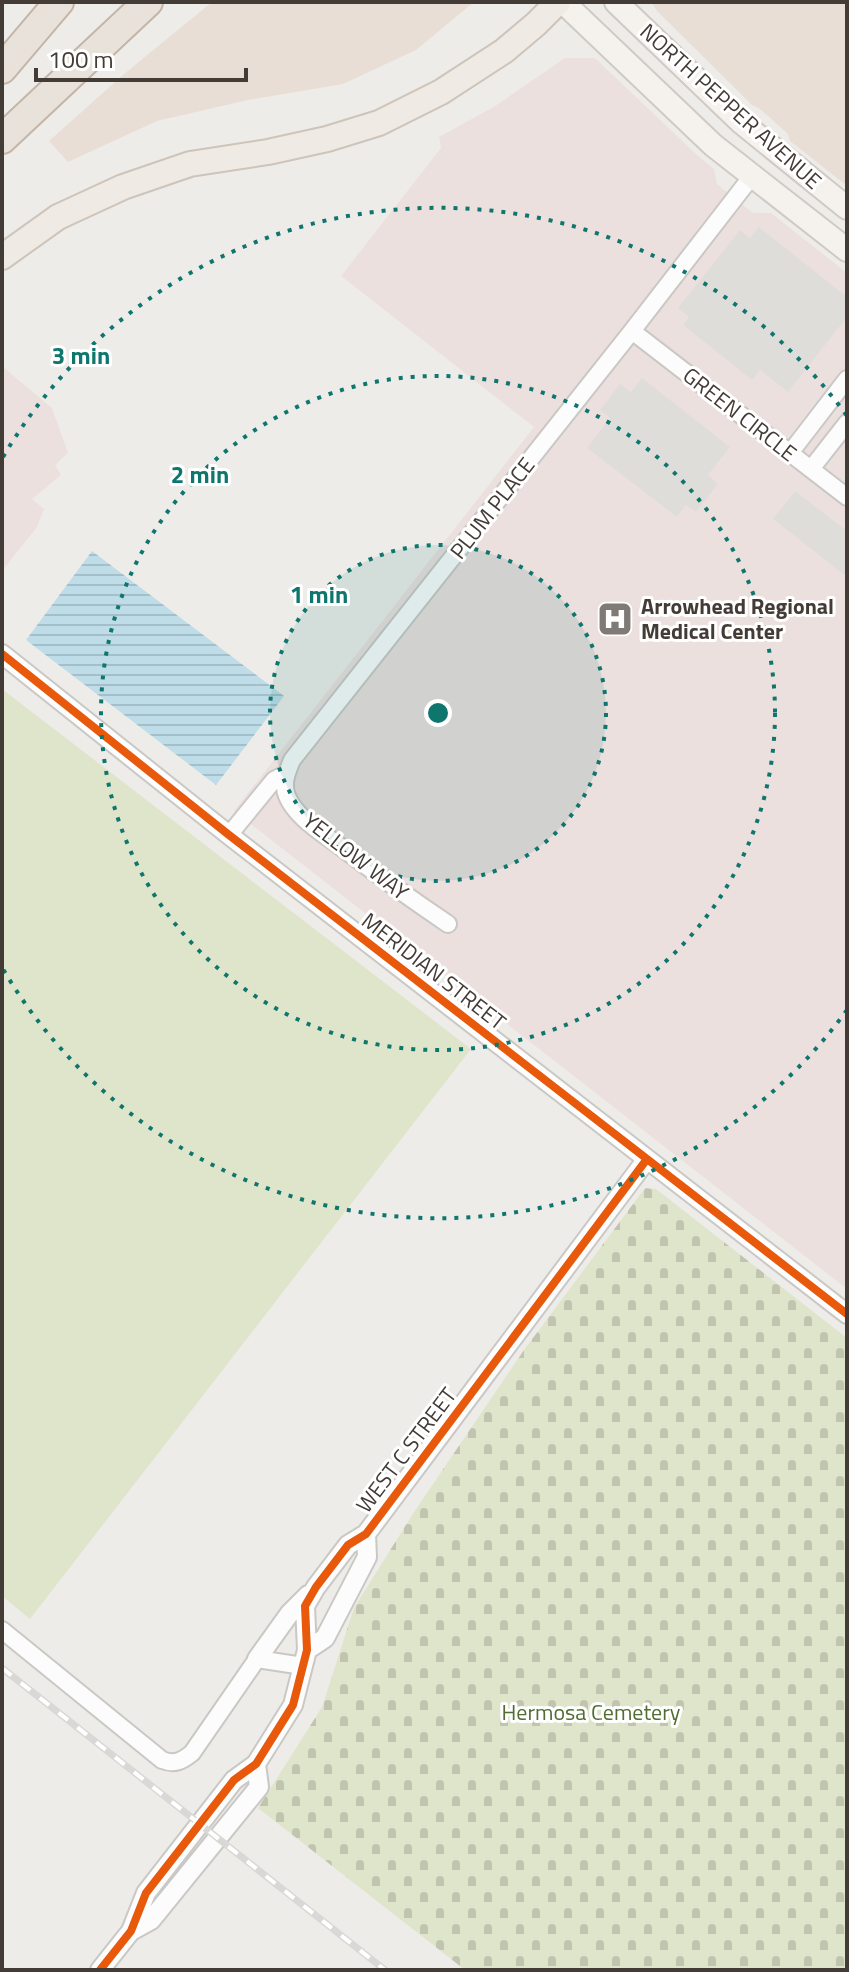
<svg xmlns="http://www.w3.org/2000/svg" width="849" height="1972" viewBox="0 0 849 1972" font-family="'Titillium Web',sans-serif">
<defs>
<pattern id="cemetery-stones" width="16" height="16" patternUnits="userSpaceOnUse" patternTransform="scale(2)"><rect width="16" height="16" fill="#dfe5cb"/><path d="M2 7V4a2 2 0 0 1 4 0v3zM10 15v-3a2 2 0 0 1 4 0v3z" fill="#c1c5af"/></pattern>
<pattern id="water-rules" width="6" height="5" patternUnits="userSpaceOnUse" patternTransform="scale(2)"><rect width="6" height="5" fill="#bedde8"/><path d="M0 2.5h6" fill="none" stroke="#a4bfc8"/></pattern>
</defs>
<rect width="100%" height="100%" fill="#eeece9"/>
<!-- commercial -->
<path fill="#e8ded6" d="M212,2H474L416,50L343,84L248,100L157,121L68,162L49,141L124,74Z
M651,2H847V186L790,141L788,134L760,109L752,105L657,11Z"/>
<!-- medical -->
<path fill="#ece0de" d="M565,58H595L697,155L714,169L717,184L753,213H771L847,273V1289L234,811L534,427L341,276L441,148L439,137L495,106Z
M2,366L52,408L68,453L55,465L61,475L32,499L44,509L37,527L2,571Z"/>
<!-- green -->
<path fill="#dfe5cb" d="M2,689L471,1049L30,1619L2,1596Z"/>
<!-- cemetery -->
<path fill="url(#cemetery-stones)" d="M645,1188L656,1189L847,1338V1970H465L258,1808L322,1707L354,1608L414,1512L524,1350Z"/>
<!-- parking -->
<path fill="#dfddda" d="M759,227L847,297V317L788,392L760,370L752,380L683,325L689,317L678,308L740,230L750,238Z
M642,378L730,447L708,475L718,484L696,512L686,505L677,517L587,448L610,418L600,410L620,384L631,392Z
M795,491L847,531V577L773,519Z"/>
<!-- water -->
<path fill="url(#water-rules)" d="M92,551L284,696L216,785L26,640Z"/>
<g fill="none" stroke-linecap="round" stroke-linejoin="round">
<defs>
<path id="minor" d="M632,331L847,497
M790,453L847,379
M811,469L847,423
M229,835L274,780L286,774
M448,924C411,899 376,874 341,847C323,833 296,818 287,796C282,784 287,772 292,760L632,331L752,176
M2,1630L162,1760C175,1765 182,1761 192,1753L257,1659L303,1666"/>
<path id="tertiary" d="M2,654L229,835L847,1314
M307,1650L325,1638L367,1557L366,1534
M257,1659L290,1613L308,1595
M131,1931L151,1920L259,1787L256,1764
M100,1970L131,1931L146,1893L234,1780L256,1764L293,1705L307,1650L305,1606L316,1587L348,1545L366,1534L647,1159"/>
<path id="secondary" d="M563,2L713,145L847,250
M616,2L742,123L847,208"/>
<path id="primary" d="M2,257L58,217L123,187L190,164L268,152L327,139L379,123L441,92L504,51L536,24L558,2"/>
<path id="motorway" d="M2,69L59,2
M2,139L148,2"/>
</defs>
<!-- minor casing -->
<use href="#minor" stroke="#cac8c5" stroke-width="20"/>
<!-- tertiary casing -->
<use href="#tertiary" stroke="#cac8c5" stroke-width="22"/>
<!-- secondary casing -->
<use href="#secondary" stroke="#cfcac4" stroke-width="26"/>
<!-- primary casing -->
<use href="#primary" stroke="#cec4b9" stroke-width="28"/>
<!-- motorway casing -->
<use href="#motorway" stroke="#c3b5a8" stroke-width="32"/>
<!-- minor -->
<use href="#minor" stroke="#fcfcfc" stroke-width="16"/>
<!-- tertiary -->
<use href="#tertiary" stroke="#fcfcfc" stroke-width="18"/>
<!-- secondary -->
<use href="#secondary" stroke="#f5f2ee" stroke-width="22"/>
<!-- primary -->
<use href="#primary" stroke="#efeae4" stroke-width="24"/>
<!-- motorway -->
<use href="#motorway" stroke="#e9e2da" stroke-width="28"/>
<defs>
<path id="rail" d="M2,1668L385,1970"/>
</defs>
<!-- rail casing -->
<use href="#rail" stroke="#d8d8d7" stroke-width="7"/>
<!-- rail -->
<use href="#rail" stroke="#fff" stroke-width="4" stroke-dasharray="12" stroke-linecap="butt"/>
<defs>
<path id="cycleway" d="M2,654L229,835L847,1314
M100,1970L131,1931L146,1893L234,1780L256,1764L293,1705L307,1650L305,1606L316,1587L348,1545L366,1534L647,1159"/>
</defs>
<!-- cycleway casing -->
<use href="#cycleway" stroke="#fff" stroke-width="13"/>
<!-- cycleway -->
<use href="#cycleway" stroke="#e8590c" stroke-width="8"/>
</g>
<!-- distance rings -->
<circle cx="438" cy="713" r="168" fill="#0f766e" fill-opacity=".12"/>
<g fill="none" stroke="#0f766e" stroke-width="4" stroke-dasharray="4 8">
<circle cx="438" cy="713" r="168"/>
<circle cx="438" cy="713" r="337"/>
<path d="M847 1010A505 505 0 0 1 3 969M3 457A505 505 0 0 1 847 416"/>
</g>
<!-- icons -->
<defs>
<symbol id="hospital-square" viewBox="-11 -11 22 22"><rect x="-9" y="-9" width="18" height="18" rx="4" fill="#7f7a75" stroke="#fff"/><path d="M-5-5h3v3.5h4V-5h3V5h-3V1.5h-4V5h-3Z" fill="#fff"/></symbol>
</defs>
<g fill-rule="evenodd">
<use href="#hospital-square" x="595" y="599" width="40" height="40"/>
</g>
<g text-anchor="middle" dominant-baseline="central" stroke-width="6" stroke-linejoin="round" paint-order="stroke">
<!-- street labels -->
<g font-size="22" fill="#433c36" stroke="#fff">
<text transform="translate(731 106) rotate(42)">NORTH PEPPER AVENUE</text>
<text transform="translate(740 414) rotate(38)">GREEN CIRCLE</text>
<text transform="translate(492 508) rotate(-52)">PLUM PLACE</text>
<text transform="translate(356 856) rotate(38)">YELLOW WAY</text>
<text transform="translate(434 971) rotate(38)">MERIDIAN STREET</text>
<text transform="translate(406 1450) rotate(-53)">WEST C STREET</text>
</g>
<!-- poi labels -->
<g font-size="22" font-weight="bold" fill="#433c36" stroke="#fff" text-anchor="start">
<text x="641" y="606">Arrowhead Regional<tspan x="641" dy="25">Medical Center</tspan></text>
</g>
<!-- park labels -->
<g font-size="22" fill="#516d31" stroke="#fff">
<text x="591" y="1712">Hermosa Cemetery</text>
</g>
</g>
<circle cx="438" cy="713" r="12" fill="#0f766e" stroke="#fff" stroke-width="4"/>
<g font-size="24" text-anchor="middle" font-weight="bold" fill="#0f766e" stroke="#fff" stroke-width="6" stroke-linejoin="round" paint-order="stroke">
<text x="81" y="364">3 min</text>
<text x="200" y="483">2 min</text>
<text x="319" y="603">1 min</text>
</g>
<!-- border -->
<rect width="849" height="1972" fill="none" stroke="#433c36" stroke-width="8"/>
<!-- scale -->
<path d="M36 68v12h210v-12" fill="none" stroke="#433c36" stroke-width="4"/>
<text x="48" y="68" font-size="24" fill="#433c36" stroke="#ffffff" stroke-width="6" paint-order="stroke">100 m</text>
</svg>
